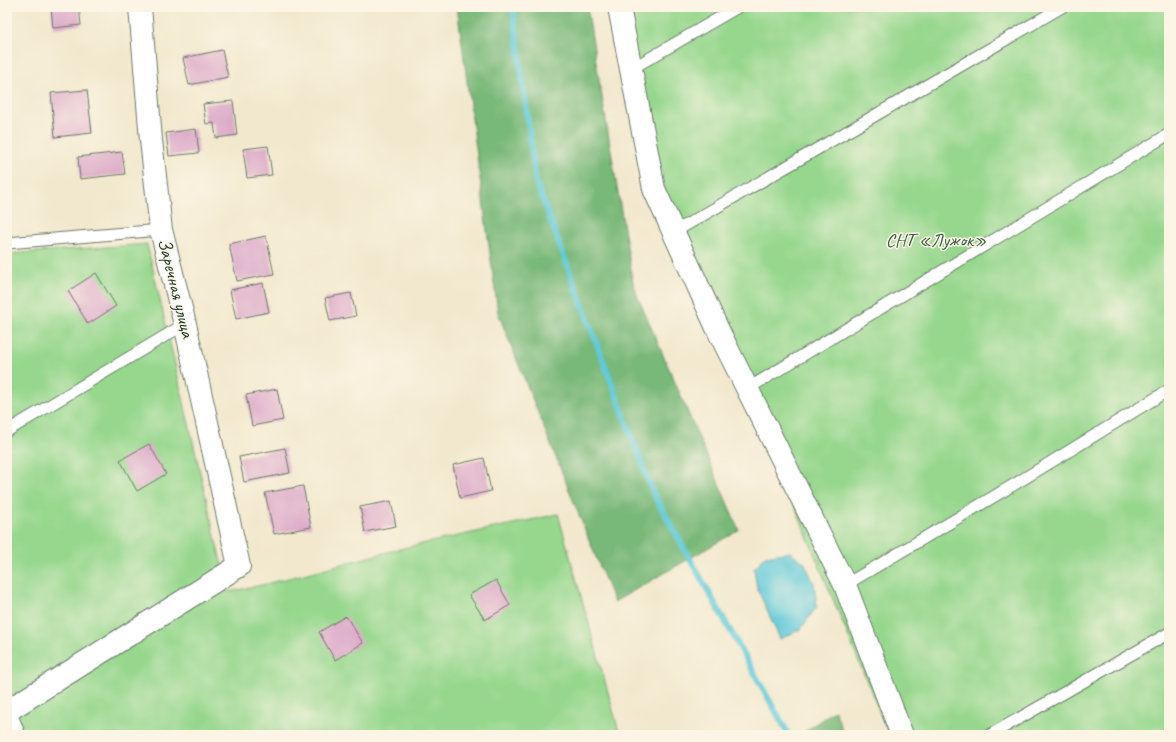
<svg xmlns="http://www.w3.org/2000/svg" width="1176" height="742" viewBox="0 0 1176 742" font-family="Caveat,sans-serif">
<rect width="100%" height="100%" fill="#fcf5e5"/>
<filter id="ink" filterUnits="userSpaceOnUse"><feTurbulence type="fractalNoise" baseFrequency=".025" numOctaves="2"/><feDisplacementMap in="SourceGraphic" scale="8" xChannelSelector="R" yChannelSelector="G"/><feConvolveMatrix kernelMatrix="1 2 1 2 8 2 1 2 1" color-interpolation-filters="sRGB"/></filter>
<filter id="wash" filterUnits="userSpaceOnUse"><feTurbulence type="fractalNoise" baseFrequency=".012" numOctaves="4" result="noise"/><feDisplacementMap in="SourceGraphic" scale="16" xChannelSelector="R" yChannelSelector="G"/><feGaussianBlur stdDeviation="0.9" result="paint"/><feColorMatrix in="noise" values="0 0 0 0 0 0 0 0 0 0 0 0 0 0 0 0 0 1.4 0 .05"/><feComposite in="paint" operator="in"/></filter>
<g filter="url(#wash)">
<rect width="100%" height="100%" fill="#f2e8cd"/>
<!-- green -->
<path fill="#96d78d" stroke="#5a8a60" d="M624,7H1169V735H889L666,194Z
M147,244L228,592L262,585L399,549L558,514L620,735H7V254Z"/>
<!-- forest -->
<path fill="#78b878" stroke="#4c7a56" d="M457,7H587L634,288L739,530L614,602L498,313Z
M835,710L844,735H800Z"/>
<!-- water -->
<path fill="#5ec9d9" stroke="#3e8386" d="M790,552L804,562L814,583L817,606L801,629L780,639L757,588L754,569L765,556Z"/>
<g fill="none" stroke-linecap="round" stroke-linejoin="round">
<!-- stream -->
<path stroke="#5ec9d9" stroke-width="6" d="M513,7L536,182L653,493L789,735"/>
</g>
<g id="blocks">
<!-- building -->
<path fill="#ddabc9" d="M51,7H79L81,25L53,28Z
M222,50L228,77L189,85L183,58Z
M87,90L92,133L55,137L51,93Z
M233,101L237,135L216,138L214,123L206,124L203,104Z
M196,129L199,153L169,156L166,133Z
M268,146L272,175L247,178L243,149Z
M122,152L125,174L80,179L78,157Z
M266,236L274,274L237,281L229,244Z
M96,273L116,306L88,324L68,291Z
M263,283L269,312L236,319L230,290Z
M351,293L356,316L330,321L325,298Z
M277,389L283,420L252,426L246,395Z
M149,444L166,474L137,491L120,460Z
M285,448L290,473L244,482L239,457Z
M484,458L491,491L460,498L453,465Z
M303,486L311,527L274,534L265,493Z
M391,501L396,526L365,532L360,507Z
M496,580L510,605L485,620L469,595Z
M346,616L363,643L335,660L319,632Z"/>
</g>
</g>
<g filter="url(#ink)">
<use href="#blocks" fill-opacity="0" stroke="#69796a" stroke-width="1"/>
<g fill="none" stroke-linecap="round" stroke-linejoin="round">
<defs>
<path id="service" d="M631,69L738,7
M674,232L1062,7
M7,243L161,230
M747,389L1169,134
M7,431L185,324
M845,585L1015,484L1169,390
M990,735L1169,633"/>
<path id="minor" d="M619,7L654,189L718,330L845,585L902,735
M7,711L239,566L185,324L161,230L151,140L140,7
M7,717L14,735"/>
</defs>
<!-- service casing -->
<use href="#service" stroke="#69796a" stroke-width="13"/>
<!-- minor casing -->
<use href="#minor" stroke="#69796a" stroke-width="24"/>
<!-- service -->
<use href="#service" stroke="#fff" stroke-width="11"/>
<!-- minor -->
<use href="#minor" stroke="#fff" stroke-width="22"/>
</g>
</g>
<g text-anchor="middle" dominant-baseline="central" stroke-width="3" stroke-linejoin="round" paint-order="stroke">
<!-- park labels -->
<g font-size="19" fill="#375c46" stroke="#fcf5e5">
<text x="936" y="240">СНТ «Лужок»</text>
</g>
<!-- street labels -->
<g font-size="19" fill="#1f3d34" stroke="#fcf5e5">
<text transform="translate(176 288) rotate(76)">Заречная улица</text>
</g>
</g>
<!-- margin -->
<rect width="1176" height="742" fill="none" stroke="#fcf5e5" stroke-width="24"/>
</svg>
